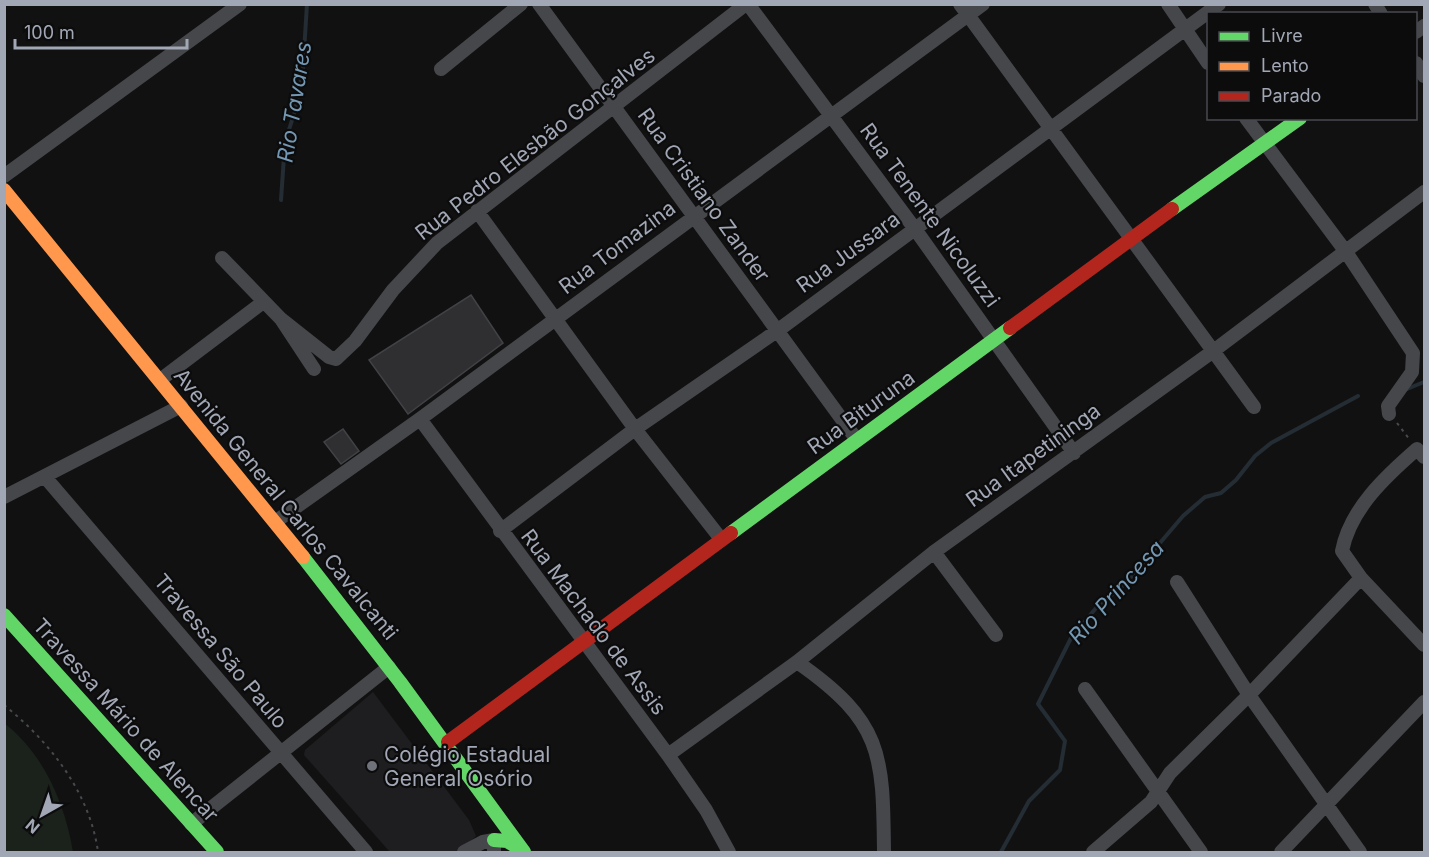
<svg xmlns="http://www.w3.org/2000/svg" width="1429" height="857" viewBox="0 0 1429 857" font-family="Inter,sans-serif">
<rect width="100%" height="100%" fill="#111112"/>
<!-- built -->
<path fill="#1e1e20" d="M373,692L469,820L476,836L458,852H390L304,755L305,750Z"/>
<!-- green -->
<path fill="#1b221c" d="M4,723C44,754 65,804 73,852H5Z"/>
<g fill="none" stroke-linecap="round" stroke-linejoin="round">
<!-- stream -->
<path stroke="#242d34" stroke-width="4" d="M281,200L285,142L295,111L303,68L307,4
M1407,389L1424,382
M1001,852L1029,801L1060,770L1065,741L1038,704L1071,638L1096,608L1125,584L1183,516L1205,497L1221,493L1236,480L1255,456L1271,443L1358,396"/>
</g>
<!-- building -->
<path fill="#2f2f31" stroke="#404246" stroke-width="1.5" d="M471,295L503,343L408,414L369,360Z
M343,429L359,451L341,464L324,442Z"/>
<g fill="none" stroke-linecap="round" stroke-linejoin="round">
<!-- path -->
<path stroke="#47494c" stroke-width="2" stroke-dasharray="3 4.5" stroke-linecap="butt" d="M1397,423L1410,440
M4,705C50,742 90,793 98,852"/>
<!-- street -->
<path stroke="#45474b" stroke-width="14" d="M539,4L857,440
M748,4L915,229L1074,453
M960,4L1254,407
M1168,4L1208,63
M1375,4L1381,14
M1416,32L1424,26
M1416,63L1424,76
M441,69L521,4
M1246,118L1346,252L1413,353L1412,372L1388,406L1389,414
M4,176L240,4
M477,211L635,429L721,539
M222,258L281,319L314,369
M281,319L329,357L336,359L355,341L393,290L437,243L746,4
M160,380L262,303
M420,419L668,755L706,810L729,852
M1424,457L1417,449C1386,476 1350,509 1342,551L1361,578L1424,645
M45,477L366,852
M4,497L181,406
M275,522L420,419L983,4
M500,531L635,429L777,331L1219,4
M934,552L996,635
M1177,582L1249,695L1360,852
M797,662C883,722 883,754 884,852
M1085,689L1201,852
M668,755L797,662L934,552L1212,352L1424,192
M191,824L389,667
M464,852L483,842L494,840V852
M1093,852L1151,802L1170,773L1249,695L1361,578
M1281,852L1424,702"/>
<!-- fast -->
<path stroke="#63d668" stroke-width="14" d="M1172,209L1300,118
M731,533L1010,328
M303,557L400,682L524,852
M4,615L217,852
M494,840L507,841L520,849"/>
<!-- slow -->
<path stroke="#ff974d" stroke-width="14" d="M4,190L303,557"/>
<!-- jam -->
<path stroke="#b3261e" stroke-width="14" d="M1010,328L1172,209
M448,742L731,533"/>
</g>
<!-- markers -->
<circle fill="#6f727b" stroke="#0c0c0d" stroke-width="2" cx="372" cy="766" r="6"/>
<g text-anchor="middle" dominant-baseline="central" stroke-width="4.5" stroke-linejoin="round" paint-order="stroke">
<!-- street labels -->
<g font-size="21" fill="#a1a7b4" stroke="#0c0c0d">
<text transform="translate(535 144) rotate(-38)">Rua Pedro Elesbão Gonçalves</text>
<text transform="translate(704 195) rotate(54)">Rua Cristiano Zander</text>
<text transform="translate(930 215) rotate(54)">Rua Tenente Nicoluzzi</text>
<text transform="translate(617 247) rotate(-37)">Rua Tomazina</text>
<text transform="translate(848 252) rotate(-36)">Rua Jussara</text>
<text transform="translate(861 412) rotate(-36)">Rua Bituruna</text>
<text transform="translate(1033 455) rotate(-36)">Rua Itapetininga</text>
<text transform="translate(286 504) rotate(51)">Avenida General Carlos Cavalcanti</text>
<text transform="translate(594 622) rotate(53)">Rua Machado de Assis</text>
<text transform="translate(221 651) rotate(50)">Travessa São Paulo</text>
<text transform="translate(126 720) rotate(48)">Travessa Mário de Alencar</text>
</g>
<!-- poi labels -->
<g font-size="21" fill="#a1a7b4" stroke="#0c0c0d" text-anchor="start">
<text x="384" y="754">Colégio Estadual<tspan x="384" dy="24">General Osório</tspan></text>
</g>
<!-- water labels -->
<g font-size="22" font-style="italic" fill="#7498b3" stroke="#0c0c0d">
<text transform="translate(294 102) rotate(-81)">Rio Tavares</text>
<text transform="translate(1116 592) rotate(-48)">Rio Princesa</text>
</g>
</g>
<!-- border -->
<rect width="1429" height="857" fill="none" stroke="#a1a7b4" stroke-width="12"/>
<!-- legend -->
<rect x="1207" y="12" width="210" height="108" fill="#0c0c0d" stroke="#484a50" stroke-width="1.5"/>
<rect x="1219" y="32" width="30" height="9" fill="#63d668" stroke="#484a50" stroke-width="1.5"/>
<text x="1261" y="42" font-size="18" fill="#a1a7b4">Livre</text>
<rect x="1219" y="62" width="30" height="9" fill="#ff974d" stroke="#484a50" stroke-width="1.5"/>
<text x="1261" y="72" font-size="18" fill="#a1a7b4">Lento</text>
<rect x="1219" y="92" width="30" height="9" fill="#b3261e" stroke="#484a50" stroke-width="1.5"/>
<text x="1261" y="102" font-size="18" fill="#a1a7b4">Parado</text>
<!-- north arrow -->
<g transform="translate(42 815) rotate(220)" stroke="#0c0c0d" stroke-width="4.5" paint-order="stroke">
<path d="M0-4.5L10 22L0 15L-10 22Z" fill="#a1a7b4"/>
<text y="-9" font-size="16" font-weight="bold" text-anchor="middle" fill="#a1a7b4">N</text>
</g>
<!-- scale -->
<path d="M15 39v9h172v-9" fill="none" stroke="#a1a7b4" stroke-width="3"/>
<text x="24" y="39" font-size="18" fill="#a1a7b4" stroke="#0c0c0d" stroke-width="4.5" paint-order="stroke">100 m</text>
</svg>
